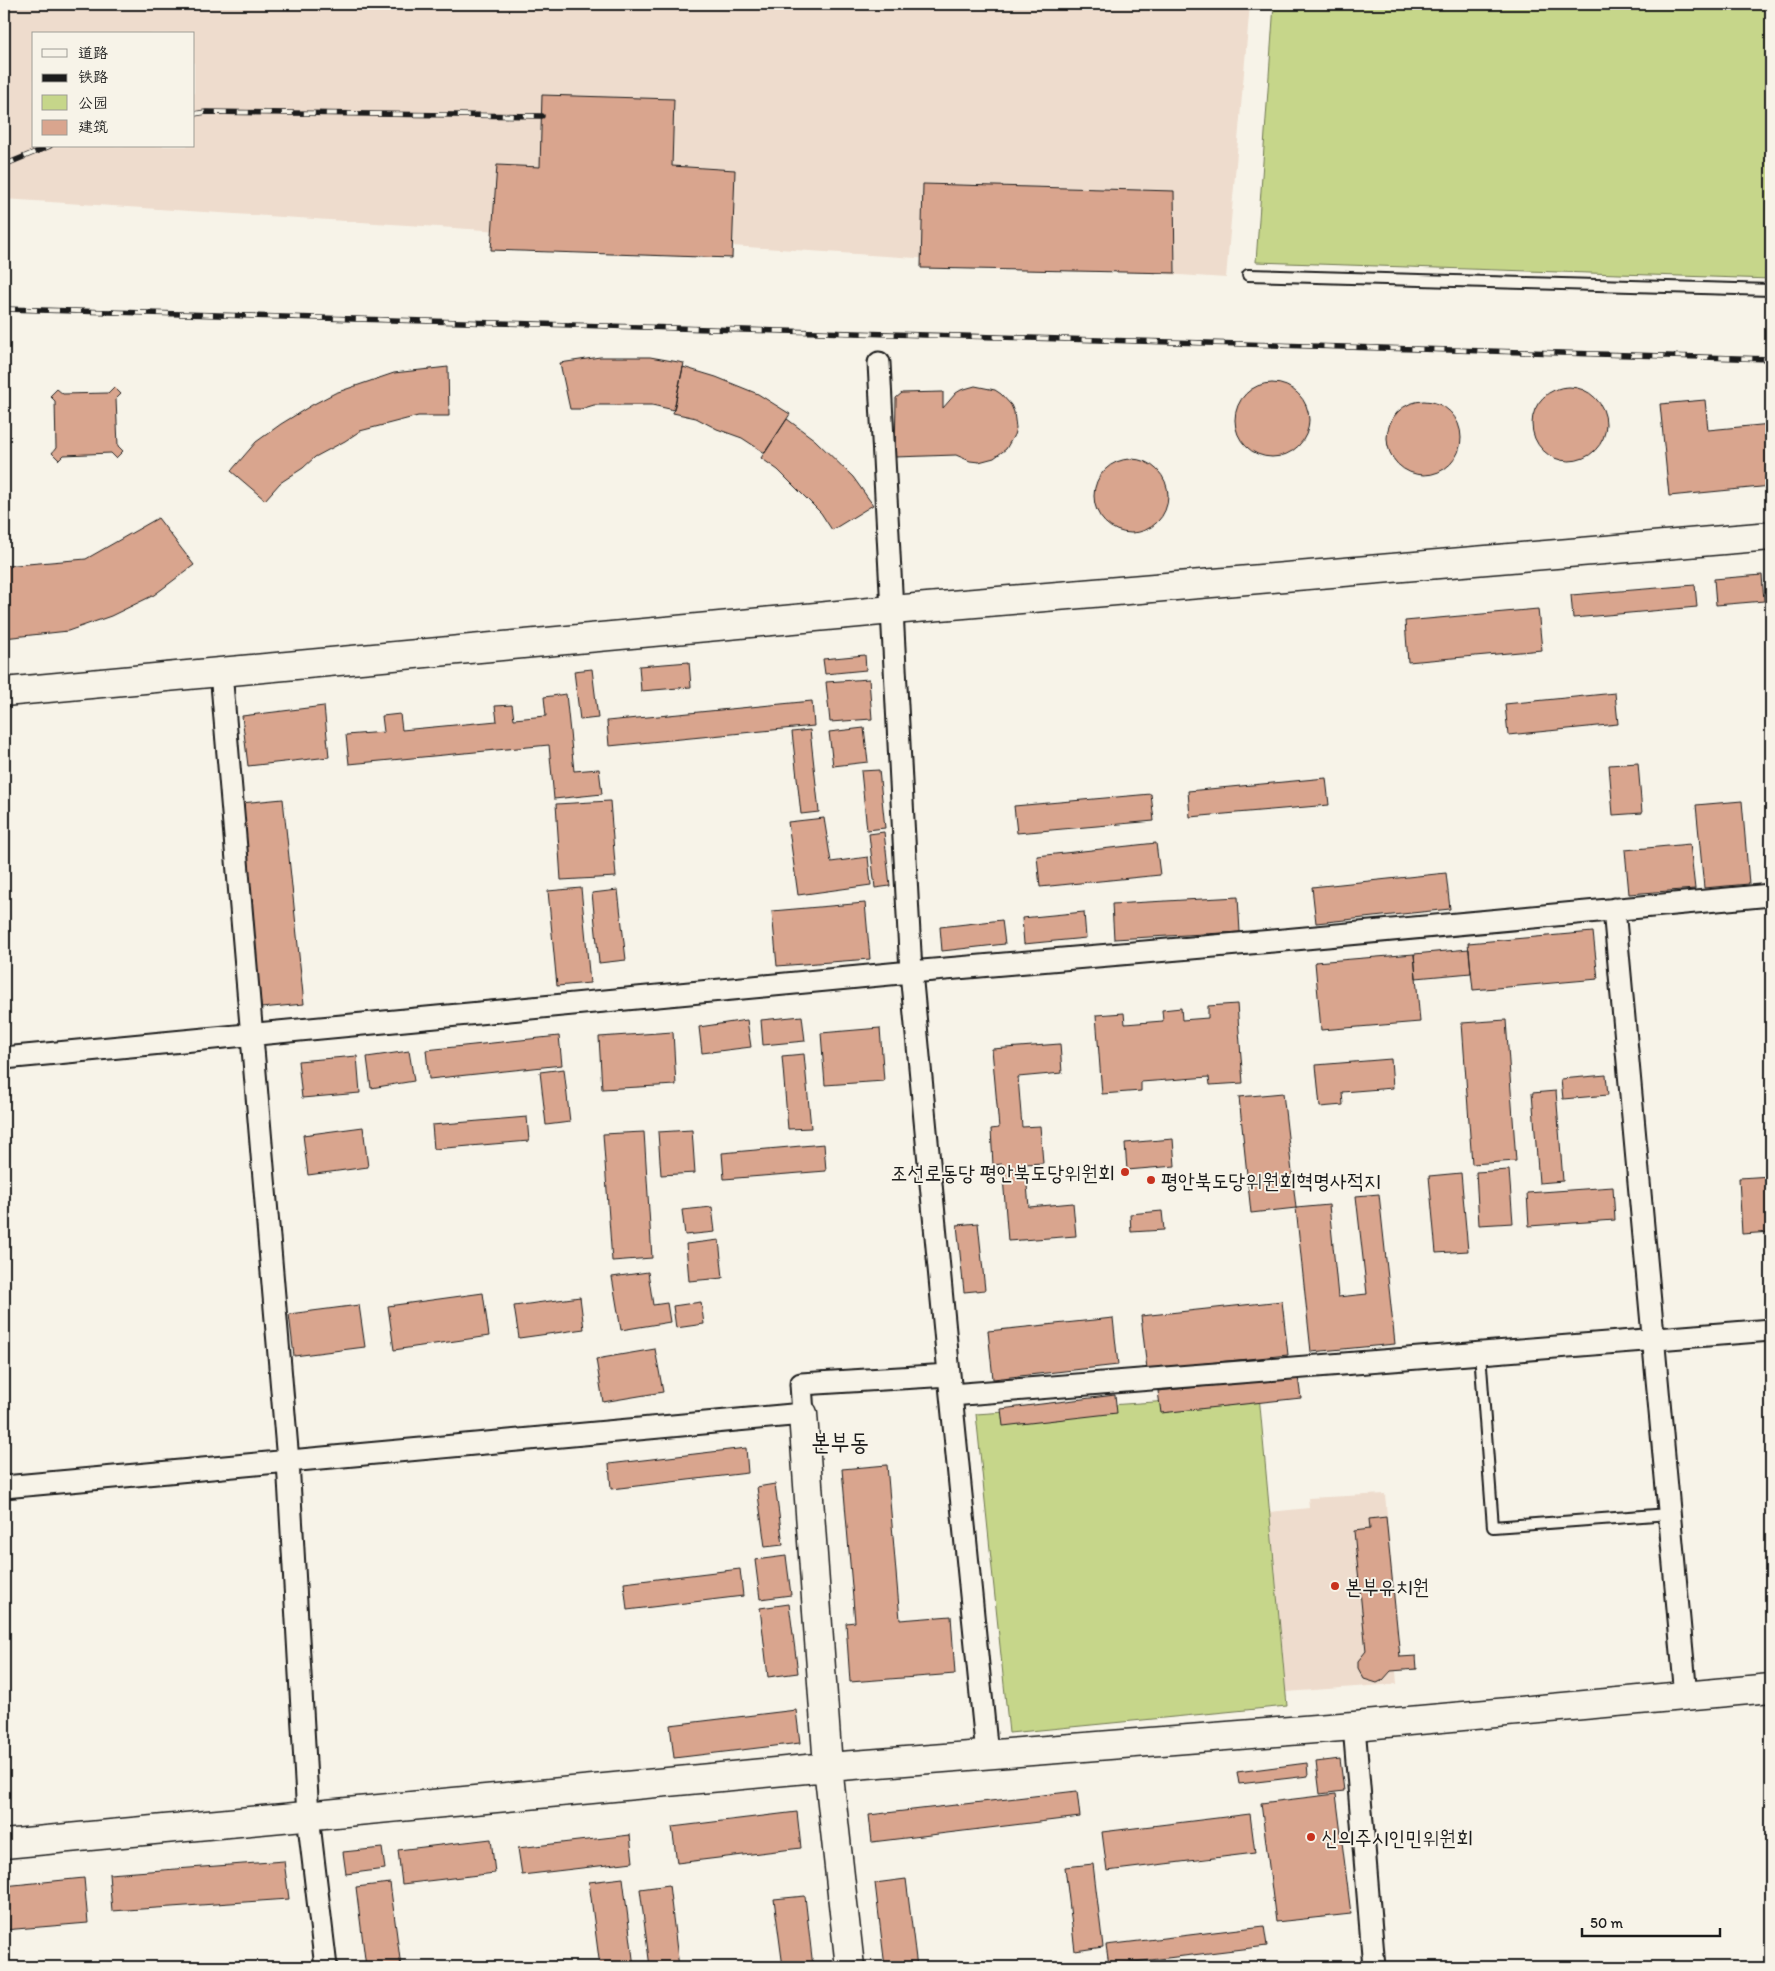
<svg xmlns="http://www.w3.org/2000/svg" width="1775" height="1971" viewBox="0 0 1775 1971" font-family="Itim,'LXGW WenKai TC','Poor Story',sans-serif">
<rect width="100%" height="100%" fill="#f7f3e8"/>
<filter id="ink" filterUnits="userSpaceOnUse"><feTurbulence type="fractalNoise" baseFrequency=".02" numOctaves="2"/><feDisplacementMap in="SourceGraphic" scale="10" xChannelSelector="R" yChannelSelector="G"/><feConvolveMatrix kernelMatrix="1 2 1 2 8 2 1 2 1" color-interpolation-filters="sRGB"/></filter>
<g filter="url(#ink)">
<!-- built -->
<path fill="#eedccd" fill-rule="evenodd" d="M4,4H1250L1226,278L4,199ZM34,34H194V146H34Z
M1385,1494L1400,1657L1416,1656L1417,1669L1396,1671L1397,1684L1286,1692L1270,1512L1309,1508L1308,1498Z"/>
<!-- green -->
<path fill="#c6d68a" stroke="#717953" d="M1274,4H1771V279L1256,262Z
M1259,1395L1287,1706L1009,1733L976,1414Z"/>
<!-- building -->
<path fill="#d9a58e" stroke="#1c1c1c" d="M542,95L674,99L672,166L735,170L732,258L491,250L497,165L540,167Z
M923,184L1174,191L1175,273L921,268Z
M600,357H650L684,363L674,410L652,405H594L581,409H570L560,363Z
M448,367L449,416H418L360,431L345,441L315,457L303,468L280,483L265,500L231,471L256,442L281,424L312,405L335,393L394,373Z
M683,367L716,377L758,394L790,414L765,453L742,438L717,429L696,418L673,413Z
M1235 420a37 37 0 1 1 74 0a37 37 0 1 1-74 0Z
M975,386L995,390L1001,394L1011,405L1014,412L1016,428L1014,435L1006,449L994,458L979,462L970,461L956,455L895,457L896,398L902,393L943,392V408L956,393L961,390Z
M114,387L121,394L116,399L118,446L123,451L116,458L111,453L64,455L59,460L52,453L56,448L55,401L50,396L57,389L63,394L108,393Z
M1532 424a37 37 0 1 1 74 0a37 37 0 1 1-74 0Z
M1705,400L1708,430L1771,424V486L1669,496L1660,404Z
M1387 438a37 37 0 1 1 74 0a37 37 0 1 1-74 0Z
M787,419L815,440L853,477L873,505L832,530L821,513L778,470L761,458Z
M1094 496a37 37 0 1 1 74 0a37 37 0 1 1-74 0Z
M158,518L194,565L154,595L111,616L68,631L4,638V566L86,559Z
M1762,575L1764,601L1716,605L1714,579Z
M1695,585L1697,607L1573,618L1571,595Z
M1538,609L1542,650L1408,662L1405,621Z
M865,655L866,670L825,674L823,659Z
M689,662L691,687L641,691L639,666Z
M592,669L598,718L580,720L574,671Z
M869,679L872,719L830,722L826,682Z
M1615,693L1618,724L1508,735L1505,704Z
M566,694L574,771L599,769L602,794L554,799L549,745L349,764L346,735L384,732L382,716L400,714L402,730L497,721L495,706L512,705L514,719L546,716L544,697Z
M812,701L814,726L609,746L607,721Z
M324,706L329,757L248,766L242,716Z
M864,728L868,762L833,766L829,732Z
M810,730L819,812L801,814L792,732Z
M1638,763L1642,813L1613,815L1609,765Z
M879,770L885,828L867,830L861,771Z
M1326,778L1329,805L1190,817L1188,791Z
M1151,794L1154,821L1017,833L1014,806Z
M283,799L304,1004L261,1008L241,803Z
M610,801L616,877L561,880L556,804Z
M1742,801L1749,884L1704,888L1696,805Z
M824,818L831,862L868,857L871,885L798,895L788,822Z
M884,832L890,886L875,888L869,834Z
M1156,843L1160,875L1040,887L1037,856Z
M1690,844L1695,889L1629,894L1625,850Z
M1446,873L1450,909L1316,923L1312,887Z
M581,888L590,983L557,986L548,891Z
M618,890L626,960L599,963L592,893Z
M1238,897L1240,932L1114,939L1112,904Z
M865,903L870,959L777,966L772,911Z
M1084,912L1086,938L1024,944L1022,918Z
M1002,920L1005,944L942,951L940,927Z
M1593,932L1598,979L1473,990L1468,943Z
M1469,949L1471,973L1416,978L1414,954Z
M1414,954L1420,1022L1321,1030L1315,962Z
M1237,1004L1243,1083L1210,1085L1209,1077L1141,1082V1091L1102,1094L1096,1015L1124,1013L1125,1024L1163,1021L1162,1010L1181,1008L1182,1020L1208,1018V1006Z
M802,1016L805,1041L763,1045L761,1020Z
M747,1020L751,1047L702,1053L699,1027Z
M1506,1020L1516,1161L1472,1164L1462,1023Z
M880,1028L884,1081L825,1085L821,1033Z
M673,1032L676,1085L602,1089L599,1037Z
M559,1036L562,1065L429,1079L426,1050Z
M1060,1044L1062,1073L1018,1077L1022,1127L1040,1126L1043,1163L1025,1164L1029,1207L1073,1203L1076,1236L1008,1241L1002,1164L993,1165L991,1129L999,1128L992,1049Z
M409,1051L414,1081L371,1088L367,1057Z
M804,1054L811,1128L788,1129L782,1056Z
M357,1056L360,1093L302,1098L298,1061Z
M1391,1059L1393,1088L1342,1092L1343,1105L1320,1107L1316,1065Z
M564,1069L570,1122L546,1125L540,1072Z
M1606,1075L1608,1095L1563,1099L1561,1079Z
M1556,1091L1563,1181L1539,1183L1532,1093Z
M1283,1093L1296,1208L1251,1213L1239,1097Z
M527,1117L529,1141L434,1149L432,1125Z
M363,1127L368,1167L308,1175L303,1135Z
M692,1130L695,1173L661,1175L658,1132Z
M644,1132L652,1258L612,1261L603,1134Z
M1173,1139L1175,1166L1127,1170L1125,1143Z
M824,1144L826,1171L724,1179L722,1153Z
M1509,1170L1513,1223L1479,1225L1476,1172Z
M1461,1173L1468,1251L1436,1253L1429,1176Z
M1771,1176V1232L1742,1234L1739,1178Z
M1613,1187L1615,1220L1529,1226L1527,1193Z
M1379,1194L1395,1344L1311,1352L1296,1208L1329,1205L1338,1297L1367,1294L1356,1196Z
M712,1207L715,1232L685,1235L682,1210Z
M1162,1211L1164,1230L1131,1232L1130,1214Z
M978,1223L985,1290L964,1292L957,1225Z
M719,1240L723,1278L689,1281L686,1244Z
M648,1272L653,1305L667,1303L670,1322L621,1330L612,1277Z
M483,1293L489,1336L394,1350L388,1306Z
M580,1297L584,1329L519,1338L514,1306Z
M1282,1301L1288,1355L1147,1369L1141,1316Z
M701,1302L704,1324L676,1328L673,1306Z
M359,1305L365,1347L294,1356L289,1314Z
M1113,1318L1118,1365L993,1379L988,1331Z
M655,1349L663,1392L603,1402L596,1359Z
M1298,1377L1301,1398L1161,1413L1158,1391Z
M1115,1395L1117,1413L1003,1426L1001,1409Z
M746,1448L748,1473L611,1489L609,1464Z
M887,1465L900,1620L951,1616L955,1674L850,1682L846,1623L855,1622L842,1469Z
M775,1484L783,1545L765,1547L757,1487Z
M1386,1517L1400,1657L1416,1656L1417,1669L1391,1671L1383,1680L1377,1683L1364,1679L1358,1668V1661L1366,1651L1354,1531L1370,1529L1369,1519Z
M786,1556L791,1595L760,1599L755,1560Z
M740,1569L743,1596L627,1610L624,1583Z
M789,1604L798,1673L768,1677L760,1608Z
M796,1710L800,1743L674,1758L670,1725Z
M1340,1759L1344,1791L1320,1794L1316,1762Z
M1307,1763L1308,1776L1239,1784L1237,1772Z
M1077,1791L1080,1817L872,1842L869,1815Z
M1336,1794L1351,1914L1276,1922L1261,1803Z
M797,1812L801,1848L677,1863L672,1827Z
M1250,1814L1255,1853L1107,1871L1102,1832Z
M630,1835L633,1862L522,1875L518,1848Z
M491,1839L495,1873L402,1884L398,1850Z
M382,1848L385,1869L346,1874L343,1852Z
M284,1861L289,1899L112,1911L109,1874Z
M1093,1864L1103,1947L1075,1951L1065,1867Z
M84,1878L88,1923L4,1930V1886Z
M623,1878L634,1967H600L589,1882Z
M906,1879L917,1967H885L875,1883Z
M390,1883L401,1967H366L356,1887Z
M669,1885L679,1967H650L640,1889Z
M805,1896L813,1967H783L774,1899Z
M1264,1926L1267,1946L1109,1965L1106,1945Z"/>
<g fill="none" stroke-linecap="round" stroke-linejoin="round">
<defs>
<path id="lane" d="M1248,275L1771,290
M1480,1353L1493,1527L1669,1514"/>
<path id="street" d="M879,363L911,972L951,1395
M221,672L288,1461L308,1816L326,1967
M1614,909L1686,1696
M4,1058L911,972L1273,941L1771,895
M4,1487L803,1414L801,1384L949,1375
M1354,1726L1374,1967
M987,1755L951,1395L1771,1330"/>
<path id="secondary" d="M4,692L892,610L1771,536
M803,1414L828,1767L850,1967
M4,1844L828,1767L1354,1726L1771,1688"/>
</defs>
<!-- lane casing -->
<use href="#lane" stroke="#1c1c1c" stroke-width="14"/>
<!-- street casing -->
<use href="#street" stroke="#1c1c1c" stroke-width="25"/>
<!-- secondary casing -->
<use href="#secondary" stroke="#1c1c1c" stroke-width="31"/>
<!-- lane -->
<use href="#lane" stroke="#f7f3e8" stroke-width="10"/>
<!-- street -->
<use href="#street" stroke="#f7f3e8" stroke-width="21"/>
<!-- secondary -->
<use href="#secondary" stroke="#f7f3e8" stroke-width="28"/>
<defs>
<path id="rail" d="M194,114L206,112L542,116
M4,165L50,146
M4,309L1771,359"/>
</defs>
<!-- rail casing -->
<use href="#rail" stroke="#1c1c1c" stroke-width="5.5"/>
<!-- rail -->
<use href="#rail" stroke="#f7f3e8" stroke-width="4" stroke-dasharray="11" stroke-linecap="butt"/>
</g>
</g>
<!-- markers -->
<g fill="#c8321e" stroke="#f7f3e8" stroke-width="2">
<circle cx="1125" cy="1172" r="5"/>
<circle cx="1151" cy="1180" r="5"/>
<circle cx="1335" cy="1586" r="5"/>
<circle cx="1311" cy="1837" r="5"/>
</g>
<g text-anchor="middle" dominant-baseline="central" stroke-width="4" stroke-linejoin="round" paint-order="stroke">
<!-- poi labels -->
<g font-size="21" fill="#1c1c1c" stroke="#f7f3e8" text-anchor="start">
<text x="1115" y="1172" text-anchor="end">조선로동당 평안북도당위원회</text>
<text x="1161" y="1180">평안북도당위원회혁명사적지</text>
<text x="1345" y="1586">본부유치원</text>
<text x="1321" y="1837">신의주시인민위원회</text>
</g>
<!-- quarter labels -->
<g font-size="24" fill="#1c1c1c" stroke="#f7f3e8">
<text x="840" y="1441">본부동</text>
</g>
</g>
<!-- margin -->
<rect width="1775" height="1971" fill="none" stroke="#f7f3e8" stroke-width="20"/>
<rect x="10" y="10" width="1755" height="1951" fill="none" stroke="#1c1c1c" stroke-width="2" filter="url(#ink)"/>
<!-- legend -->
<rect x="32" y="32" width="162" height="115" fill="#f7f3e8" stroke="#9f9d96"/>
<rect x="42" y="49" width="25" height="8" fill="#f7f3e8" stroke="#9f9d96"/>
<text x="78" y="58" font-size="15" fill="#1c1c1c">道路</text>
<rect x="42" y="74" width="25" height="8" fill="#1c1c1c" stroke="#9f9d96"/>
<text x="78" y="82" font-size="15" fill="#1c1c1c">铁路</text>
<rect x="42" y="95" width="25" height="15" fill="#c6d68a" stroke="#9f9d96"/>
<text x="78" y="108" font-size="15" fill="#1c1c1c">公园</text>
<rect x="42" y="120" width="25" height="15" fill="#d9a58e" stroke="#9f9d96"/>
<text x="78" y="132" font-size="15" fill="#1c1c1c">建筑</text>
<!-- scale -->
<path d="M1582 1928v8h138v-8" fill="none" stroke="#1c1c1c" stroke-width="2.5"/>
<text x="1590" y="1928" font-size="15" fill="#1c1c1c" stroke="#f7f3e8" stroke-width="4" paint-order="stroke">50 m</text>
</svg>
